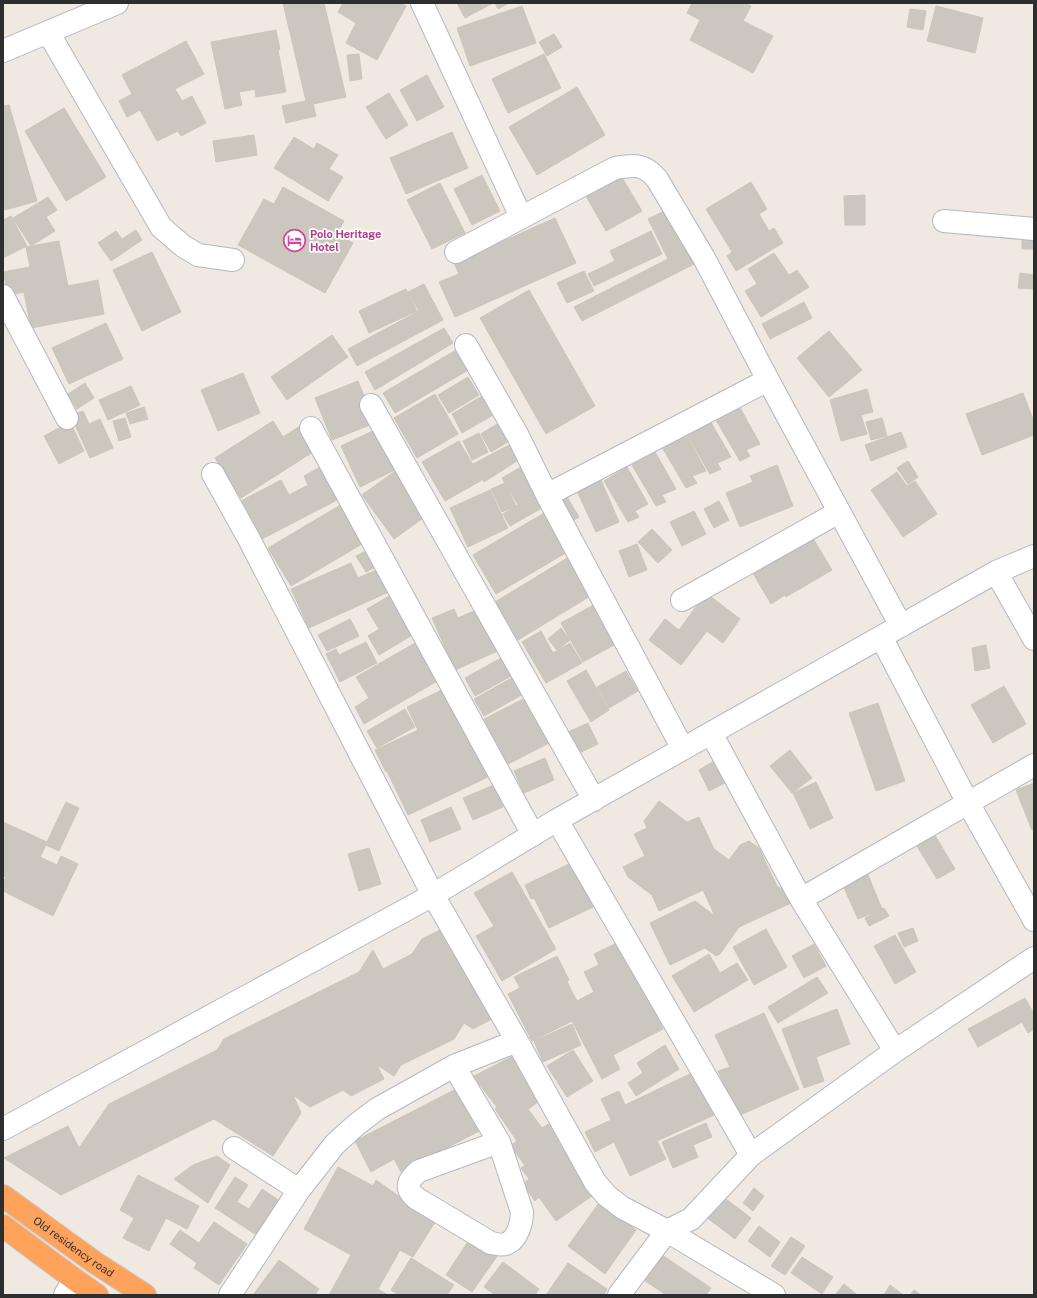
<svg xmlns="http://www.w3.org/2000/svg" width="1037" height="1298" viewBox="0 0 1037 1298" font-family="'Public Sans',sans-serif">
<rect width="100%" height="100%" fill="#efe9e1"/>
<!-- building -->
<path fill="#cbc7bf" stroke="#cbc5ba" d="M283,3H324L346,97L313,104L316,116L286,123L282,106L306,101Z
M343,3H400L406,6L377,60L346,43L356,23L338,12Z
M457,3H493L465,18Z
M495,3H509L498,9Z
M692,3H745L751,6L743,21L773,36L753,73L690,40L700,20L687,13Z
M522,6L536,43L470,66L457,28Z
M936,6L983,18L975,53L927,41Z
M910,9L926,11L923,30L907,27Z
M276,30L280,49L278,50L286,92L256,97L255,89L239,92L242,105L225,109L211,42Z
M554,34L562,47L547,56L539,42Z
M186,41L204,74L175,89L182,101L192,96L206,123L181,136L178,131L157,141L140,110L127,117L119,101L132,94L122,75Z
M359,54L362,79L350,81L347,55Z
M544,54L561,88L508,113L492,79Z
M427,75L444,107L417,121L400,90Z
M577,87L605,135L537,175L509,127Z
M389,93L408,125L386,139L366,107Z
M9,105L37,201L5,210L3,202V106Z
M64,108L106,177L66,201L25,131Z
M452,132L468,168L406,194L390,158Z
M254,135L257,155L216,162L213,141Z
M294,137L314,149L317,143L338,155L329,169L343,177L328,201L274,168Z
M618,171L642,211L606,231L583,191Z
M482,175L500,211L472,225L454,189Z
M751,182L767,209L759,214L769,231L774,228L783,243L736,271L727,256L732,252L706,209Z
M440,183L465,233L432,249L407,200Z
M283,187L344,221L337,234L353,243L325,293L238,245L264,199L274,204Z
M865,195V225H845L844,196Z
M48,197L57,210L46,217L55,231L31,246L13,218Z
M670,208L698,262L582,321L574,307L668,259L648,219Z
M11,216L27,246L3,258V220Z
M555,218L576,263L455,317L439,282L459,274L454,263Z
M136,230L142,240L111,261L98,243L116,231L122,239Z
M651,231L662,254L594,286L588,274L615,261L610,251Z
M1022,238H1034V249H1022Z
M59,241L68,286L98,280L104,314L31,328L24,292L8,295L3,272L30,267L26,247Z
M152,252L181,312L142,331L113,270Z
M774,253L789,275L797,270L809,287L761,317L745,291L757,284L748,269Z
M584,271L594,291L567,303L557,283Z
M1020,273L1034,275V289L1018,288Z
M424,284L443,320L357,366L348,349L419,311L408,292Z
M406,289L417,311L369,333L359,311Z
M529,290L595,406L546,434L480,318Z
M804,302L812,318L770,339L762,324Z
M106,323L123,359L69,384L52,348Z
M444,328L453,343L375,390L365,372Z
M829,331L862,370L829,397L797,358Z
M332,335L348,357L287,400L271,377Z
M463,346L475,366L395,413L383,393Z
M243,373L260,413L218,431L201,390Z
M468,377L479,395L449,413L438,395Z
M358,381L375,423L332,440L315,398Z
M85,383L94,398L77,409L68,394Z
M131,386L140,405L108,420L99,400Z
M867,389L873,412L861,415L867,434L841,441L830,400Z
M1023,393L1034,422V435L982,455L966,414Z
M435,394L458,434L417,458L394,418Z
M482,396L493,415L462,433L452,414Z
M739,406L760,444L746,450L750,456L740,461L716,420Z
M144,407L148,419L130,424L126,413Z
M83,411L89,424L100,419L113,448L90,458L71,416Z
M125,418L131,437L119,441L113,421Z
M882,418L887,436L871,440L866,422Z
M709,419L731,457L717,463L721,469L710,474L686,433Z
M273,421L283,437L300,426L316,450L241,498L215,458Z
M502,421L513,439L491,452L481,434Z
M70,422L84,451L59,464L44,436Z
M379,428L399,468L360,487L341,446Z
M901,432L907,447L871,461L865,445Z
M479,433L488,452L472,460L463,441Z
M685,433L706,471L692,476L697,483L686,488L662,447Z
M459,441L482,480L445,501L422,462Z
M513,443L520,459L484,482L473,464Z
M655,452L676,489L662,495L666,502L656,506L632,465Z
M908,461L918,477L908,484L897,468Z
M526,464L549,504L510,526L503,514L518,505L502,478Z
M324,465L341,498L260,540L239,502L281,480L289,495L308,485L304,476Z
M777,465L793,506L740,527L726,493L753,482L750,476Z
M627,467L648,504L635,511L639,517L628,522L604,481Z
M398,469L430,513L394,539L362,495Z
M897,472L907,486L915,481L937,514L903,537L871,490Z
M601,480L619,522L596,532L577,491Z
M505,483L516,506L502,512L491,489Z
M562,489L579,517L567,524L550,496Z
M490,490L508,528L468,547L450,508Z
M719,501L729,520L714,528L704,509Z
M344,503L367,541L291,586L268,548Z
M551,509L574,548L496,594L473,555Z
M694,511L706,534L682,546L670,522Z
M652,529L672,550L658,563L638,542Z
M811,535L832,570L786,597L785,595L771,604L751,570Z
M637,544L647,570L629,577L619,551Z
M370,549L379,565L366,572L356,556Z
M569,557L592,595L518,640L495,602Z
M351,563L358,578L383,567L393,590L309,628L291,589Z
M396,592L419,631L379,655L368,636L379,629L367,609Z
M706,593L740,619L723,643L707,631L681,665L649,640L665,619L679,630Z
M599,602L621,641L583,662L561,623Z
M481,608L500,650L455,670L432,618L454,609L458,618Z
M350,619L359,636L327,651L318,635Z
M561,628L570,640L557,650L548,639Z
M541,631L553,653L570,643L582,663L546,683L522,642Z
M422,639L444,677L364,724L355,707L369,698L356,677Z
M366,642L377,663L340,682L326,654L336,649L339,655Z
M986,645L990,668L975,671L972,648Z
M501,658L511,676L475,696L465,678Z
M586,670L609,710L591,722L567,681Z
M626,671L638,691L609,708L597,687Z
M517,675L527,692L484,716L474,699Z
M450,686L492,775L408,815L387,771L386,772L375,750L418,730L407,707Z
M1004,686L1026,724L993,743L971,705Z
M527,697L551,742L508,764L484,719Z
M878,703L905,781L876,791L849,713Z
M405,709L415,727L377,748L367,731Z
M588,723L598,744L579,753L568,732Z
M790,750L812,778L792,793L770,766Z
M545,758L554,780L524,793L514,771Z
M714,761L725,783L709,791L699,770Z
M816,782L833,818L810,829L793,793Z
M1034,783V829L1032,830L1016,790Z
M494,785L503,807L473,820L463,798Z
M659,801L687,822L699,817L714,849L729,860L740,845L749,841L759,848L777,886L785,891L791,903L739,927L720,954L716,956L705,948L670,965L650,923L695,901L715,916L703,890L659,911L652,895L628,877L623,867L645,856L634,834L647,828L644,821Z
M66,802L79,808L59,851L46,845L40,857L57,865L61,856L78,864L53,916L3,891V883L6,877L3,876V822L47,842Z
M451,807L461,829L430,842L421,820Z
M933,832L955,869L937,879L915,843Z
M369,848L381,884L359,891L348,854Z
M571,863L593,907L549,928L534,898L531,899L525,885Z
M866,870L882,909L858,919L841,881Z
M512,872L556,949L502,981L476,936L494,926L474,893Z
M884,908L889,916L869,926L865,918Z
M446,927L492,1019L473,1029L464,1023L454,1039L401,1065L394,1076L377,1065L384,1079L351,1096L343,1090L310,1107L293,1095L301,1113L273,1156L214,1119L61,1195L4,1158L68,1126L79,1148L109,1104L217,1050L224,1039L359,972L373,950L383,969L412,954L422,939Z
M913,928L918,941L904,947L898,933Z
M766,929L787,967L754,985L733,947Z
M895,935L916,972L895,984L874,946Z
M619,942L663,1029L613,1055L620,1069L602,1079L572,1021L532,1041L508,994L520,988L514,977L557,956L569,980L567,982L577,1001L594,992L584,972L599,965L594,954Z
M814,944L826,966L804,978L792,956Z
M709,954L720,973L737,963L748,980L694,1012L672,976Z
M817,977L828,993L778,1023L768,1007Z
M1025,998L1034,1014V1029L1028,1033L1022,1022L978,1047L968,1029Z
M837,1009L850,1044L816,1057L824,1081L804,1088L782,1029Z
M764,1013L799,1089L738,1116L718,1071L730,1067L715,1035Z
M572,1024L581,1045L543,1062L534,1041Z
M665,1045L679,1069L636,1096L628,1083L643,1073L637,1063Z
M573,1050L593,1081L567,1097L547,1066Z
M513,1056L541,1100L528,1109L542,1128L552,1122L563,1138L558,1142L595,1194L556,1221L539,1197L535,1201L523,1184L529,1179L521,1168L525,1165L510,1146L517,1141L495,1109L497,1107L480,1085L477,1087L474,1076Z
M694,1072L714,1115L657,1141L666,1159L630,1176L614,1142L595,1152L585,1132L611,1120L601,1099L619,1091L625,1105Z
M458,1088L481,1130L401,1172L394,1159L371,1172L355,1141Z
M706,1123L712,1137L693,1145L698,1157L673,1168L662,1142Z
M217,1156L230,1165L208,1203L174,1179L193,1165Z
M338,1167L373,1186L376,1180L435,1222L413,1257L400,1250L378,1289L388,1295H329L351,1255L304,1229Z
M138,1175L199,1206L187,1229L166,1218L149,1251L123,1238L134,1218L120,1210Z
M235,1177L248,1185L237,1202L249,1209L262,1189L280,1201L258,1236L215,1208Z
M754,1188L764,1196L753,1211L743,1203Z
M722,1196L751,1218L735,1239L706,1217Z
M599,1203L636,1230L605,1274L568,1246Z
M214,1222L247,1244L219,1285L194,1268L197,1263L170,1244L180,1230L199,1243Z
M759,1226L780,1242L770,1257L748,1241Z
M471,1237L498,1255L472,1292L446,1275Z
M791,1237L805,1246L785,1275L771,1266Z
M662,1255L711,1288L706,1295H666L644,1280Z
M802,1257L833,1277L822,1294L791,1273Z
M411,1258L454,1285L447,1295H399L391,1290Z
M279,1260L319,1289L315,1295H253Z
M503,1262L539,1289L535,1295H495L484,1287Z
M568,1263L607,1289L604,1295H546Z
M844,1284L857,1295H835Z
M890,1285L902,1294V1295H884Z
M914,1290L921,1295H910Z"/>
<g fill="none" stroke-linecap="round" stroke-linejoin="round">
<defs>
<path id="minor" d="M422,3L521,217
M48,32L161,227L183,246L198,255L233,260
M3,51L117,3
M944,221L1034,229
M456,252L615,168C634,165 644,163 657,179L704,258L768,380L901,626
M3,296L67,418
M466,345L518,436L547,495L683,749
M371,405L594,800
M311,428L533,835
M213,474L249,539L433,895L517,1041L595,1182L607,1196L623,1208L667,1231L774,1295
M547,495L768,380
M996,572L1034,639
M682,600L839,512
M881,637L968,803L1034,920
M711,733L801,899L895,1051L1034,958
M557,820L751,1155
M801,899L1034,765
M454,1066L499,1142L522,1212C522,1222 518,1238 508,1243C503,1246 496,1244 491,1243L416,1198C404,1188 408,1180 419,1171L499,1142
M3,1129L433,895L557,820L996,572L1034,556
M234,1148L299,1190
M65,1295L74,1279
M230,1295L299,1190L335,1144L356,1125L377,1109L454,1066L517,1041
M619,1295L667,1231L691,1219L751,1155L895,1051"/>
<g id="highway">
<path id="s1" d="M3,1196L94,1262L145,1295"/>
<path d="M3,1226L74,1279L97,1295"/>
</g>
</defs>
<!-- minor casing -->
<use href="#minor" stroke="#b4b7c1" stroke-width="24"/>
<!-- highway casing -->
<use href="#highway" stroke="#c9c9c9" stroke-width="24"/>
<!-- minor -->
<use href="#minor" stroke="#fff" stroke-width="22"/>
<!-- highway -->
<use href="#highway" stroke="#ffa35c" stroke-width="22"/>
</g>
<!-- icons -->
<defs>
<symbol id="hotel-ring" viewBox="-11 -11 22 22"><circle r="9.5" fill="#fff" stroke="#d1479c" stroke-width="1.5"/><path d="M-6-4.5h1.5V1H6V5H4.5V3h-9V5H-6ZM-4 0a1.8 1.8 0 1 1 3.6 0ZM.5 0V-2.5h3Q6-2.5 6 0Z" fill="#d1479c"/></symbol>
</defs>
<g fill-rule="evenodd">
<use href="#hotel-ring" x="282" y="228" width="25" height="25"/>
</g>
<g text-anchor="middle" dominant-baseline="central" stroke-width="3.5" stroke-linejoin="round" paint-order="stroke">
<!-- hotel labels -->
<g font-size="11" font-weight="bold" fill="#b23c85" stroke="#fff" text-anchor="start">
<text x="310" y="234">Polo Heritage<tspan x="310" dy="13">Hotel</tspan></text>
</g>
<!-- street labels -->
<g font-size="11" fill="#2e2e2e" stroke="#fff">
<text stroke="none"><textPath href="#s1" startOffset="87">Old residency road</textPath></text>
</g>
</g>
<!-- border -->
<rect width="1037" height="1298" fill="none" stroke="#2e2e2e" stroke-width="8"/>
</svg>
